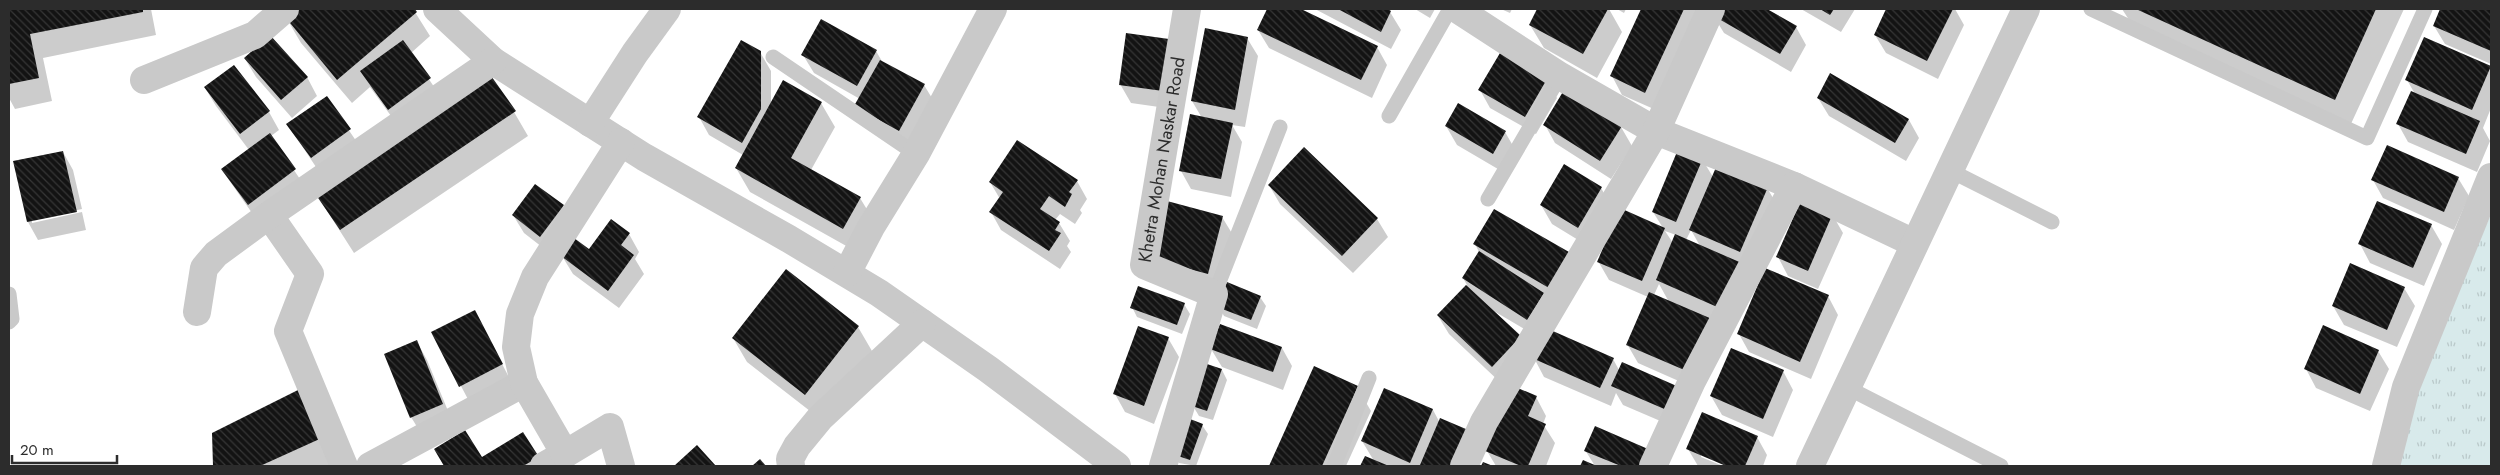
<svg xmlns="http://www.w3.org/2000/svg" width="2500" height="475" viewBox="0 0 2500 475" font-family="Jost,sans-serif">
<defs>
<pattern id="park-tufts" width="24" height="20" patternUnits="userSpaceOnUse" patternTransform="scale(1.25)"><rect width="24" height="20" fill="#d8eaeb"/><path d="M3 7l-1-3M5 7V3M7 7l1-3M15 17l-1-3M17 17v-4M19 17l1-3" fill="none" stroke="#bac9ca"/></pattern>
<pattern id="building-back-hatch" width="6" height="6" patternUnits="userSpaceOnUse" patternTransform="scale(1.25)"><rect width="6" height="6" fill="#131313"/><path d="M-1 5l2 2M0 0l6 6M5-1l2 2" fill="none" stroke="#363636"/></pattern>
</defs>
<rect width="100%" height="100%" fill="#fff"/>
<!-- park -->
<path fill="url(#park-tufts)" d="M2491,214V466H2395L2403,413Z"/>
<!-- shadow -->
<path fill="#0003" fill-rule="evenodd" d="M9,9H151L156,35L43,58L52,101L15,109L9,98Z
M299,9H413L430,36L411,53L441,97L399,127L370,87L352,103L301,43L287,19Z
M1269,9H1298L1377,47L1387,65L1372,98L1269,48L1258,30Z
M1315,9H1385L1390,12L1401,30L1391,49Z
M1415,9H1435L1430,18Z
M1501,9H1512L1510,13Z
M1538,9H1609L1622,32L1597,78L1544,48L1530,25Z
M1617,9H1626L1624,13Z
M1642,9H1702L1656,110L1622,95L1612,76Z
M1717,9H1764L1796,27L1806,45L1791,72L1724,33L1713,15Z
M1801,9H1855L1841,32Z
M1888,9H1955L1964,25L1938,79L1886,53L1875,35Z
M2122,9H2404L2350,126L2133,26Z
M2442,9H2491V64L2445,44L2434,26Z
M822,21L876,51L883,63L924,85L935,103L909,149L866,125L860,99L814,73L803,55Z
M1247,38L1258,56L1245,127L1232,125L1242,142L1231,197L1191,189L1181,171L1202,118L1192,101Z
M1169,40L1173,109L1131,103L1120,84Z
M760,52L771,71V104L821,103L835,127L811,170L860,198L874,221L857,252L750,192L736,168L743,155L709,135L699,117Z
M245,59L307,77L317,96L292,118L256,77Z
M2490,67L2491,108L2483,128L2490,141L2477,172L2408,142L2398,124L2415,94L2407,80Z
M1831,75L1909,120L1919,138L1906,161L1829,116L1818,98Z
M1546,80L1557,98L1536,134L1490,108L1480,90Z
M205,88L269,112L279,130L271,136L306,188L259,223L222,170L249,150L216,106Z
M326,97L361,148L322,176L288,125Z
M1459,105L1505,132L1516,151L1503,172L1457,145L1446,126Z
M514,112L528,136L354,253L315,192Z
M1545,125L1621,127L1632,146L1611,179L1555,143Z
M63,152L73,170L82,209L32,220V223L82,212L86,230L38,240L28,222L15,162Z
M1702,159L1713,177L1767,188L1778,206L1735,328L1709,317L1722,338L1699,390L1638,363L1627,344L1648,297L1609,280L1598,261L1663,228L1653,212ZM1691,230L1700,246L1686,240ZM1665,231L1676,235L1673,243ZM1659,284L1669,302L1654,295Z
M1564,166L1601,188L1612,207L1588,246L1552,224L1541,205Z
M2458,178L2469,196L2454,230L2383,198L2373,180Z
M1077,181L1087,199L1080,210L1082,213L1075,224L1060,214L1055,220L1059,223L1070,241L1067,246L1071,252L1060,269L1001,230L991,212L1000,199L990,182Z
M1269,185L1377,219L1388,237L1353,273L1280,204Z
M563,206L573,225L551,254L524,233L513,215Z
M1832,214L1843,233L1818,289L1788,276L1778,257Z
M1222,217L1233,235L1218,292L1164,277Z
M2431,225L2442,244L2424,286L2370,263L2360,244Z
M629,234L639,252L635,259L644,274L619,308L573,274L562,256L589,251Z
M1475,244L1579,271L1538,337L1487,307L1520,337L1503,385L1449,334L1438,316L1467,285L1463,278L1479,252Z
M2404,288L2415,306L2397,347L2344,325L2333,306Z
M1828,296L1838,315L1811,379L1749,352L1739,334Z
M1260,297L1266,306L1257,329L1224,316L1219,307Z
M1184,304L1190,314L1182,334L1137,317L1132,307Z
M475,312L512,383L471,405L433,333Z
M858,327L872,351L819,418L747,362L733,338Z
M1139,328L1168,338L1179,357L1154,424L1125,412L1115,394Z
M417,342L427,360L453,423L422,435L411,417Z
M1282,348L1292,366L1283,390L1222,367L1211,349Z
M2378,351L2389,369L2370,411L2316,388L2306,369Z
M1534,358L1613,359L1619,370L1678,388L1679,429L1623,405L1616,393L1611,406L1544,377Z
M1314,368L1357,387L1371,411L1346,466H1271Z
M1222,370L1227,380L1213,420L1199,416L1193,406Z
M1783,371L1793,390L1773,437L1722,415L1711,396Z
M307,387L337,462L327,466H215L213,434Z
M1385,390L1433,410L1440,423L1476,466H1362L1366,457L1374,461L1362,441Z
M1536,397L1546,416L1543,424L1555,443L1546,466H1496L1487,451Z
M1202,425L1208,434L1196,466L1179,463L1173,454Z
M523,434L543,466H445L435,450L482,459Z
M1757,437L1767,455L1763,466H1729L1701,454V457L1723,466H1698L1688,449Z
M1585,450L1657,466H1595Z"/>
<!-- building -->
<path fill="url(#building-back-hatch)" d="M9,9H143V12L30,34L39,78L9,84Z
M297,9H415L417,12L337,80L286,18Z
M1267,9H1301L1378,46L1361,80L1257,30Z
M1338,9H1388L1391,11L1381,32Z
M1537,9H1608L1583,54L1529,25Z
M1641,9H1684L1645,93L1610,76Z
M1715,9H1767L1797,26L1780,54L1712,15Z
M1820,9H1834L1830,15Z
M1886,9H1953L1927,61L1874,35Z
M2136,9H2376L2335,100Z
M2440,9H2491V51L2433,26Z
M821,19L877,50L857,86L801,55Z
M1205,28L1248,37L1235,110L1191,101Z
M1126,33L1169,39L1163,91L1119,85Z
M270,35L308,77L281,100L244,58Z
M2424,37L2491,66L2472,110L2405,80Z
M403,40L431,78L388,110L360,71Z
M741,40L761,51V109L742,143L697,117Z
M1500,53L1547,79L1525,117L1478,90Z
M880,60L925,84L899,131L854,106Z
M234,65L270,111L240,134L204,87Z
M489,73L516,111L340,230L314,192Z
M1830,73L1909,119L1895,143L1817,98Z
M783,80L822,102L791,158L861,197L843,229L735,168Z
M1564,90L1622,126L1600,161L1543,125Z
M2411,91L2480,121L2466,154L2396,124Z
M327,96L351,129L311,158L286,124Z
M1458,103L1506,131L1493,154L1445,126Z
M1190,114L1233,123L1221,179L1179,171Z
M270,133L296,169L248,205L221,169Z
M1017,140L1078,180L1069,192L1072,194L1065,207L1049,196L1040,209L1060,222L1055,230L1061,233L1049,251L989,212L1003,192L989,182Z
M2387,145L2459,177L2444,212L2371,180Z
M1304,147L1378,218L1342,256L1268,185Z
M1679,147L1703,158L1676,222L1652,212Z
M63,151L77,212L27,222L13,161Z
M1564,164L1602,187L1578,228L1540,205Z
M1717,165L1768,187L1740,252L1689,230Z
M535,184L564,205L540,237L512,215Z
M1801,200L1833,213L1808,271L1776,257Z
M1167,201L1223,216L1208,274L1152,259Z
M2377,201L2432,224L2413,268L2358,244Z
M1620,208L1665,228L1642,281L1597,262Z
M1494,209L1569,252L1549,288L1473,244Z
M611,219L630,233L621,245L634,255L608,291L561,256L574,238L589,249Z
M1675,234L1744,264L1724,310L1656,280Z
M1479,251L1544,293L1527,320L1462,278Z
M2350,263L2405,287L2387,330L2332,306Z
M1765,268L1829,295L1800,362L1737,334Z
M786,269L859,326L805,395L732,338Z
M1227,282L1261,296L1251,320L1217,307Z
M1466,285L1521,336L1492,367L1437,315Z
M1138,286L1185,303L1177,325L1130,308Z
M1649,292L1712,319L1689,372L1626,345Z
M475,310L503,364L459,387L431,332Z
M1220,324L1282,347L1273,372L1210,349Z
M2323,325L2379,350L2360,394L2304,369Z
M1138,326L1169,337L1144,406L1113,394Z
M1546,328L1614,358L1600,388L1532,358Z
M417,340L443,404L410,418L384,354Z
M1731,348L1784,370L1763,419L1710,396Z
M1622,362L1679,387L1669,411L1611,386Z
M1207,364L1222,369L1207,411L1192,406Z
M1314,366L1358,386L1322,466H1269Z
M308,385L324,437L260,466H213L212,433Z
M1513,386L1537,396L1528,416L1546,424L1528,466H1521L1485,451Z
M1384,388L1433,409L1410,463L1361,441Z
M1702,412L1758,436L1745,466H1726L1686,449Z
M1185,417L1203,424L1190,460L1172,454Z
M1440,418L1473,432L1458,466H1422L1420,465Z
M1595,426L1648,449L1641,466H1621L1584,451Z
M465,430L482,457L523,432L539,457L523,466H444L434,449Z
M697,445L716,466H674Z
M1365,456L1389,466H1360Z
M760,459L766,466H752Z
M1583,460L1597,466H1580Z
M1483,462L1493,466H1481Z"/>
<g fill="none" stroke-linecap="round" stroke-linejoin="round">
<!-- service -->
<path stroke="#c9c9c9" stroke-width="15" d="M2091,9L2367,138L2425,9
M773,57L916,154
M1389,116L1450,9
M1949,170L2052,222
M1488,199L1560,76
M9,294L12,319L9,322
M1212,300L1280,127
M1846,387L2001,466
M1334,466L1369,378"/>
<!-- minor -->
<g stroke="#c9c9c9" stroke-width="28">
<path d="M437,9L493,61L644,157L789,239L879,293L988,369L1117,466"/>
<path d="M1457,9L1560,76L1656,131L1794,186L1914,243"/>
<path d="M144,80L255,35L285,9"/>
<path d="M590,123L635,53L667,9"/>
<path d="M269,215L310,274L288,331L344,466"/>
<path d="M847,273L871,227L916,154L993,9"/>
<path d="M197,312L204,268L216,254L269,215L493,61"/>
<path d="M370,466L524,383"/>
<path d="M544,466L565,454"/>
<path d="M621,466L610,427L565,454L524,383L516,347L520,314L535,277L621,142"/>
<path d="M791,466L790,459L797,446L820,418L922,323"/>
<path id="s1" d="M1163,466L1214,294L1144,265L1187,9"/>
<path d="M1464,466L1484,422L1656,131L1711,9"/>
<path d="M1653,466L1692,381L1794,186"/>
<path d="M2386,466L2406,387L2491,177"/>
</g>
<!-- tertiary -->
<path stroke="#c9c9c9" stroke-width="28" d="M1810,466L2026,9"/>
</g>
<g text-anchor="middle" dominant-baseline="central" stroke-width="5" stroke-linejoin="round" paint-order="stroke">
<!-- street labels -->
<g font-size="18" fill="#2c2c2c" stroke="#fff">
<text stroke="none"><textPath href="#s1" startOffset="362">Khetra Mohan Naskar Road</textPath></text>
</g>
</g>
<!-- border -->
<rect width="2500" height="475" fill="none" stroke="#2c2c2c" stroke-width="20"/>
<!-- scale -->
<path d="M12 455v8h105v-8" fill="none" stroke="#2c2c2c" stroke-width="2.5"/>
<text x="20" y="455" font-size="15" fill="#2c2c2c" stroke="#ffffff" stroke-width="4" paint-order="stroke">20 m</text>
</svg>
